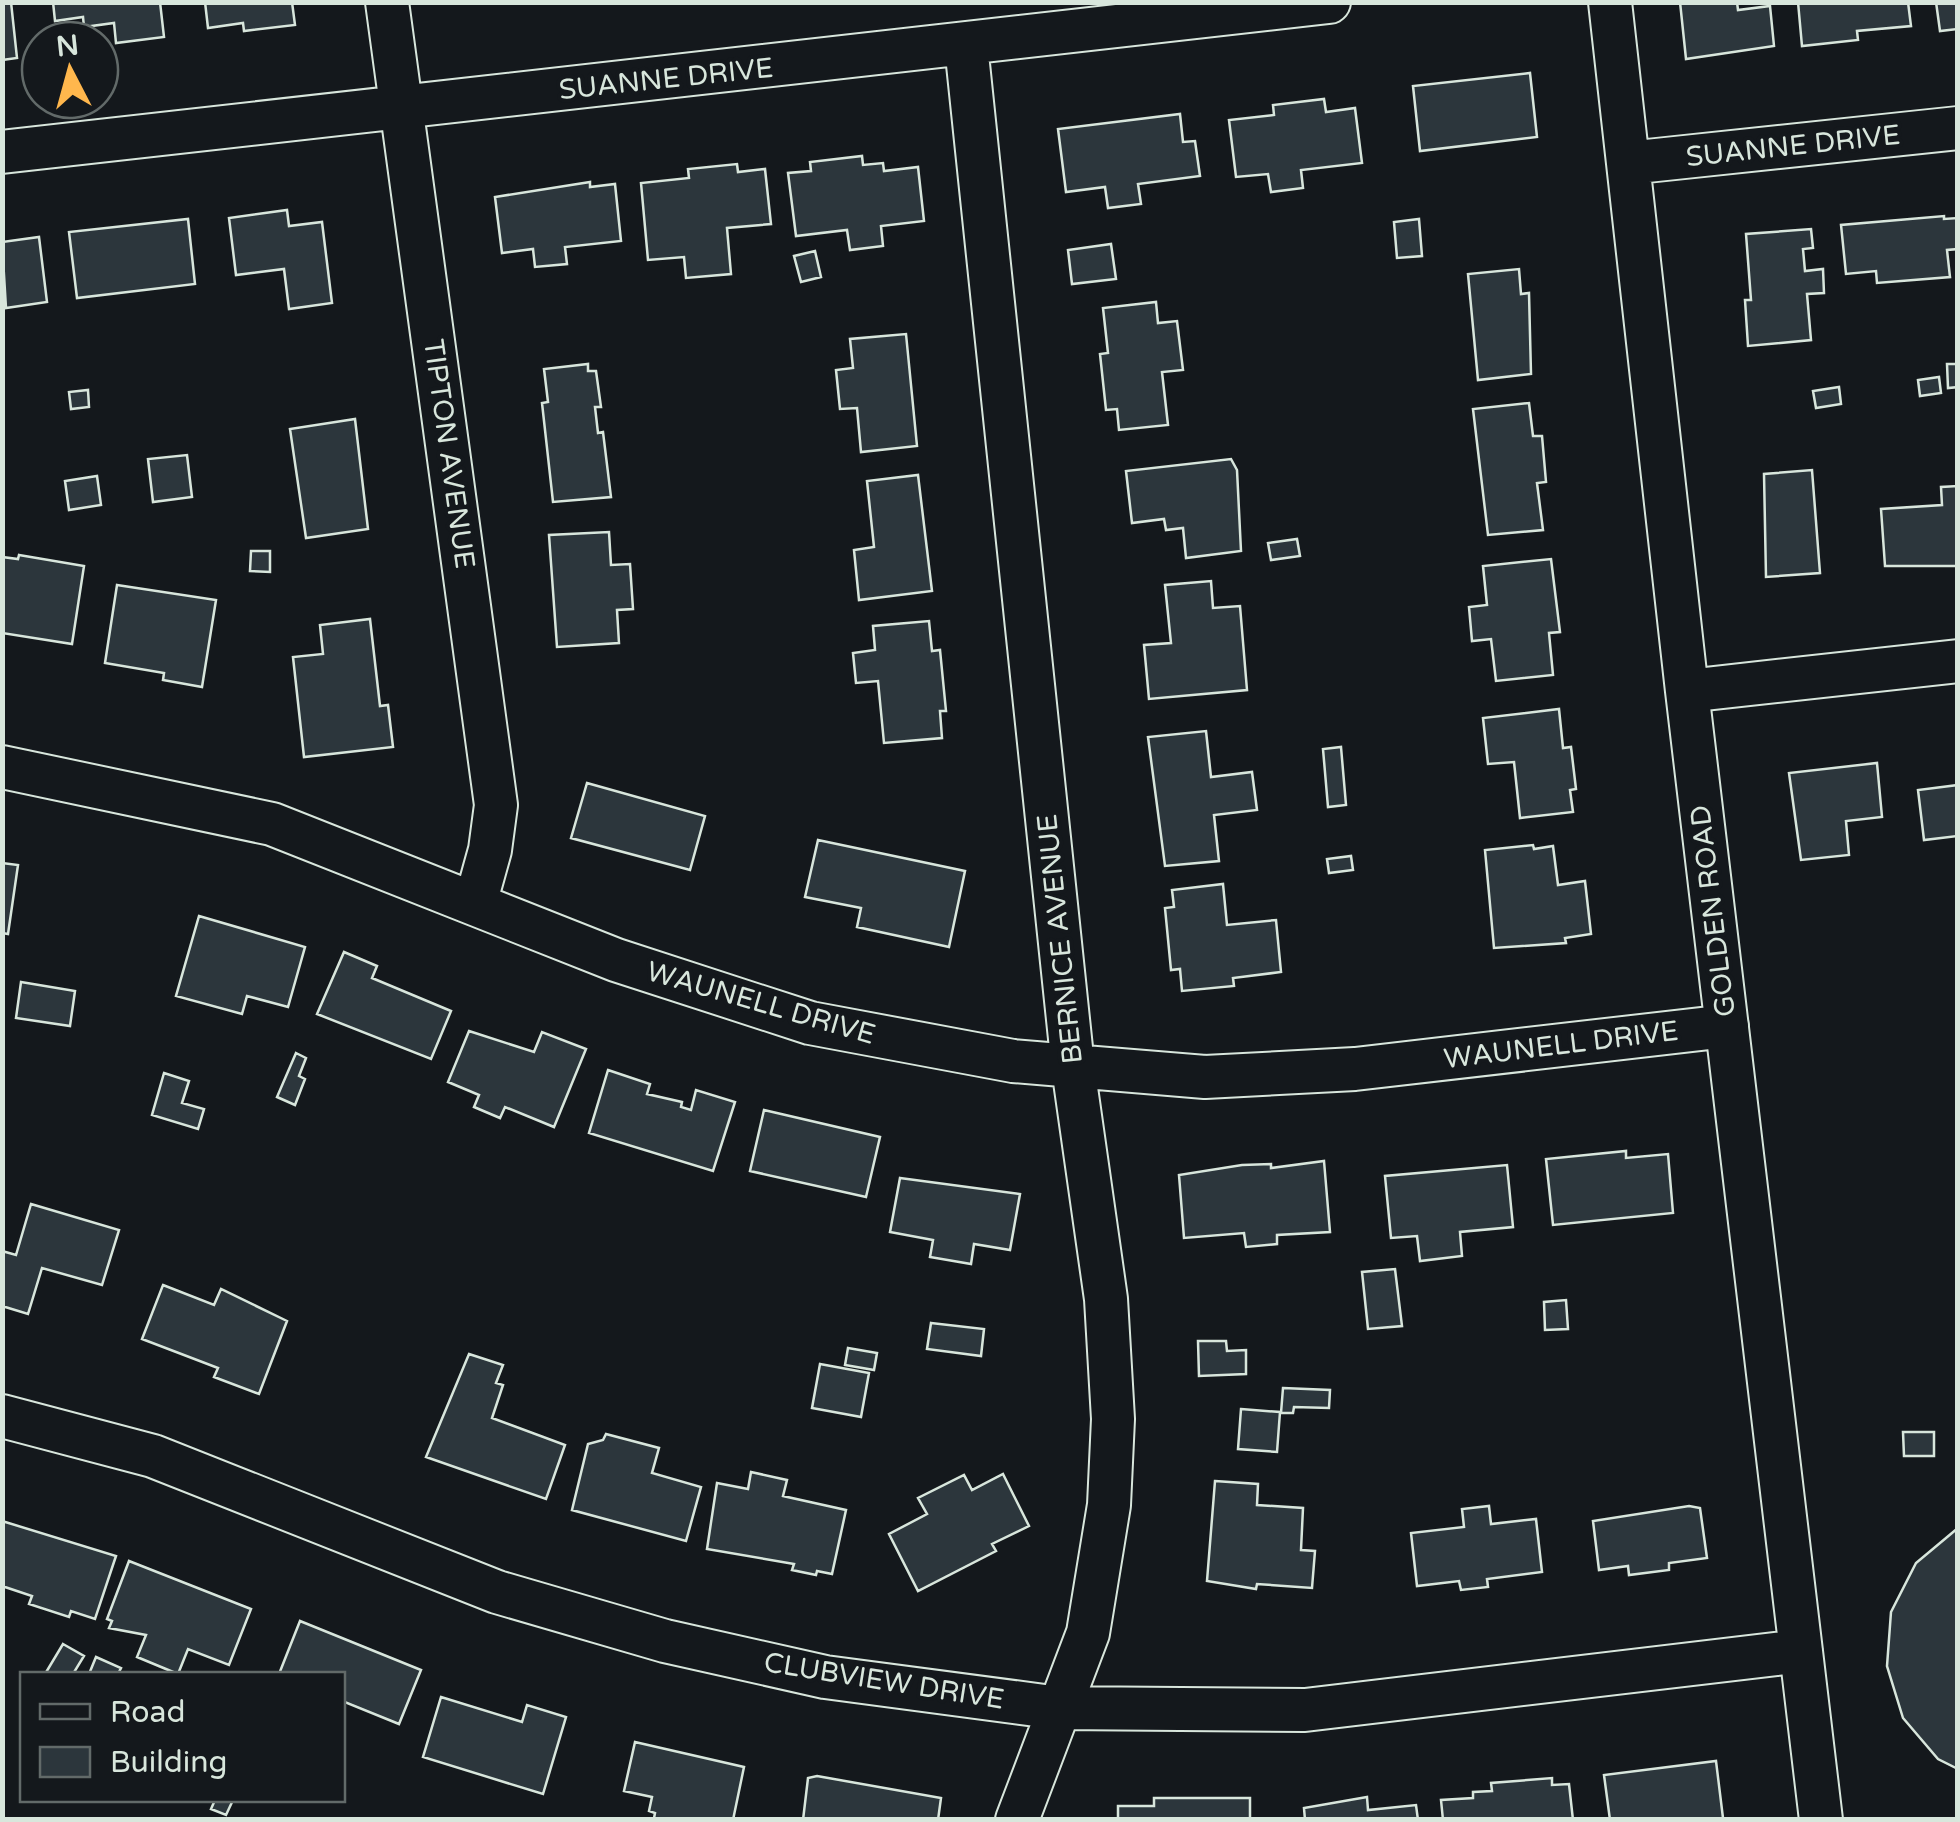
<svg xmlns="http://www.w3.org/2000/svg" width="1960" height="1822" viewBox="0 0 1960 1822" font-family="'Varela Round',sans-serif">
<rect width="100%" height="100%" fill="#14181c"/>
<!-- building -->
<path fill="#2c363c" stroke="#d8e6dc" stroke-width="2.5" d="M2,2H11L17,58L2,60Z
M53,2H160L164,37L116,43L114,23L84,27L83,17L55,21Z
M205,2H292L295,25L244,31L243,23L208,28Z
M1680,2H1737L1738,10L1770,6L1774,46L1686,59Z
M1798,2H1908L1911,26L1857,31L1858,40L1802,46Z
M1936,2H1958V29L1940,31Z
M1530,73L1537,137L1420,151L1413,86Z
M1324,99L1326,112L1355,108L1362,163L1301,170L1303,188L1271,192L1268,174L1236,177L1229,120L1274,115L1273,105Z
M1180,114L1183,142L1195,141L1200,176L1138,184L1141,204L1108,208L1105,187L1066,192L1058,129Z
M862,156L863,165L883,163L884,171L918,167L924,221L881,226L883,246L850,250L847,230L796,236L788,173L811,171L810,162Z
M737,164L738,172L765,169L771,224L727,228L731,274L686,278L684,257L648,260L641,183L689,178L688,169Z
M590,182V187L615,184L621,241L565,247L567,264L535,267L533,249L502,253L495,197Z
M287,210L289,226L322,222L332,303L289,309L284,269L236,275L229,218Z
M1944,216V219L1958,218V249L1947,250L1950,277L1877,283L1876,271L1846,274L1841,225Z
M188,219L195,284L77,298L69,232Z
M1419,219L1422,256L1397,258L1394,222Z
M1811,229L1813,248L1803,249L1805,271L1823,269L1824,293L1807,294L1811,340L1748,346L1745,300H1751L1746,234Z
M39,237L47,302L6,308L2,242Z
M1111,244L1116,279L1072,284L1068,250Z
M815,251L821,277L801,282L794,256Z
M1519,269L1521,294L1529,293L1531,374L1478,380L1468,274Z
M1156,302L1158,323L1177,321L1183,370L1162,372L1168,425L1119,430L1117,409L1106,410L1100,354L1108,353L1103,308Z
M906,334L917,446L861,452L857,408L840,409L836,370L853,368L850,339Z
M588,364V371H596L601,407H595L598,433L603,432L611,497L553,502L542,403L548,402L544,369Z
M1947,364H1958V387L1948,388Z
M1939,377L1941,393L1920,396L1918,380Z
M1839,387L1841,404L1816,408L1813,391Z
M88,390L89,407L71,409L69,392Z
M1529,403L1533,436H1542L1546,482L1537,483L1543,530L1488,535L1473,409Z
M355,419L368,529L306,538L290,429Z
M187,455L192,497L153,502L148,459Z
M1231,459L1237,470L1241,551L1186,558L1183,528L1166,530L1164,519L1132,523L1126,471Z
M1812,470L1820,573L1766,577L1764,474Z
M918,475L932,591L859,600L854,550L874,547L867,481Z
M97,476L101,505L69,510L65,481Z
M1958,486V566H1885L1881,509L1942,505L1941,487Z
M609,532L611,565L630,564L633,609L617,610L619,643L557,647L549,535Z
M1297,539L1300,556L1271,560L1268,543Z
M251,551H270V572L250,571Z
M19,555L84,566L72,644L2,633V557L18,559Z
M1551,559L1560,632L1549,633L1553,675L1496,681L1491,639L1472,641L1469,607L1487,605L1483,566Z
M1211,581L1213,608L1240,606L1247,690L1149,699L1144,645L1171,643L1165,585Z
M117,585L216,600L202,687L163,680L164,673L105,663Z
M370,619L380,706L388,705L393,747L304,757L293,657L323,654L320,625Z
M929,621L932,651L940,650L946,711H940L942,738L884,743L878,681L856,683L853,653L875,650L873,626Z
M1559,709L1563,748L1571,747L1576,789L1570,790L1573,812L1520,818L1514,762L1488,764L1483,718Z
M1206,731L1211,777L1252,772L1257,810L1214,815L1219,861L1165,866L1148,737Z
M1341,747L1346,805L1328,807L1323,749Z
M1877,763L1882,817L1846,821L1849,855L1801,860L1789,773Z
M587,783L705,816L690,870L571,838Z
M1958,785V836L1924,840L1918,790Z
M818,840L965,871L949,947L857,927L861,908L805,897Z
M1533,845L1534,849L1553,846L1558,885L1585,881L1591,934L1565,938L1566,943L1494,948L1485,850Z
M1351,856L1353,870L1329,873L1327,859Z
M2,863L18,865L8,934L2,933Z
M1223,884L1227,925L1276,920L1281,972L1233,978L1234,986L1182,991L1180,969L1171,970L1165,908L1174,907L1172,890Z
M199,916L305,947L288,1007L247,996L242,1014L176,996Z
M344,952L377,966L372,978L451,1011L431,1059L317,1014Z
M21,982L75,991L70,1026L16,1018Z
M469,1031L534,1052L542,1032L586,1049L554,1127L505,1107L500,1118L474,1107L479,1095L448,1082Z
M296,1053L306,1058L299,1076L305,1079L295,1105L277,1097Z
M608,1070L650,1084L647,1094L682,1102L681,1107L691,1110L696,1090L735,1102L713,1171L589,1133Z
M164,1073L189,1081L182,1103L204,1109L198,1129L152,1115Z
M764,1110L880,1137L866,1197L750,1171Z
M1626,1151V1158L1668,1154L1673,1213L1553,1225L1546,1159Z
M1324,1161L1330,1232L1277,1235V1244L1246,1247L1244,1233L1184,1238L1179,1175L1242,1165L1271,1164V1168Z
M1507,1165L1513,1227L1460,1232L1462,1256L1420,1261L1417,1236L1391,1238L1385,1176Z
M900,1178L1020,1194L1010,1250L974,1244L971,1264L930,1257L933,1240L890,1232Z
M31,1204L119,1230L102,1285L42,1268L28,1314L2,1306V1251L16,1255Z
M1395,1269L1402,1326L1368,1329L1362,1272Z
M163,1285L214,1305L221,1289L287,1321L259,1394L214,1377L218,1368L142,1339Z
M1566,1300L1568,1329L1545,1330L1544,1302Z
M931,1323L984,1329L981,1356L927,1349Z
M1198,1341H1226L1227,1351L1246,1350V1374L1199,1376Z
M848,1348L877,1353L874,1370L845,1365Z
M469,1354L503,1365L496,1383L503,1385L492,1418L565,1445L546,1499L426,1457Z
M820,1364L869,1373L861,1417L812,1408Z
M1283,1388L1330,1390L1329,1408L1294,1407L1293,1413H1281Z
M1241,1409L1280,1412L1277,1452L1238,1449Z
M1903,1432H1934V1456H1904Z
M606,1434L659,1448L652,1473L701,1487L686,1541L572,1510L588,1444L603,1440Z
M751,1472L787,1480L783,1496L846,1510L832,1574L817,1571L816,1575L792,1570L794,1564L707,1549L717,1483L748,1489Z
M1003,1474L1029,1526L992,1544L996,1551L918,1591L889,1534L927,1514L918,1498L964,1475L972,1490Z
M1215,1481L1258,1484L1257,1505L1303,1508L1301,1550L1315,1551L1312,1588L1257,1584L1256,1589L1207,1581Z
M1489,1506L1491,1524L1536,1519L1542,1572L1487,1579L1488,1587L1461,1590L1459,1581L1417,1586L1411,1533L1464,1527L1462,1509Z
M1689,1506L1700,1508L1707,1558L1669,1563V1570L1629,1575L1628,1566L1599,1570L1593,1521Z
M2,1521L116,1556L95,1619L71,1611L69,1617L29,1604L32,1596L2,1586Z
M1958,1528V1769L1938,1759L1903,1718L1887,1666L1891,1612L1916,1563Z
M129,1561L251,1609L229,1665L188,1649L178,1674L137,1657L146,1635L109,1628L112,1621L107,1619Z
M300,1621L421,1670L399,1724L342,1701V1674H279Z
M63,1644L84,1656L73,1674H45Z
M96,1657L121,1668L118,1674H89Z
M441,1697L522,1722L527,1705L566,1717L543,1794L423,1757Z
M635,1742L744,1767L733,1820L654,1818L655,1813L649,1811L652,1797L624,1791Z
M1716,1761L1723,1818L1610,1820L1604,1775Z
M817,1776L941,1798L938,1820H803L808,1778Z
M1552,1778V1785L1569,1784L1573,1820H1443L1441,1800L1473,1798V1792L1492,1791L1491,1783Z
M1367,1797L1368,1810L1416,1805L1418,1820H1305L1304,1808Z
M1154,1798H1250V1820H1118V1806H1154Z
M215,1800H233L226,1815L211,1809Z"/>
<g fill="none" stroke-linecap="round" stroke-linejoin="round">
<defs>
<path id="minor" d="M387,2L496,805L490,850L475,904
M1610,2L1687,691L1821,1820
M966,45L1073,1067L1106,1299L1113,1419L1109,1505L1088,1633L1017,1820
M2,152L1329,2
M1628,163L1958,128
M1687,691L1958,661
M2,767L272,824L616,960L810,1023L1013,1061L1205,1077L1355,1069L1727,1026
M2,1416L153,1456L497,1592L665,1641L825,1677L1059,1708L1305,1710L1801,1651"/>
</defs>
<!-- minor casing -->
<use href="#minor" stroke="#d8e6dc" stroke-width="46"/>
<!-- minor -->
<use href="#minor" stroke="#14181c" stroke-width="42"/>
</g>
<g text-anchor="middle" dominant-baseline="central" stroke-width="8" stroke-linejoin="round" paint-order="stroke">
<!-- street labels -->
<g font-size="28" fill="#d8e6dc" stroke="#14181c">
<text transform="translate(666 79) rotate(-6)">SUANNE DRIVE</text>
<text transform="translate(1793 146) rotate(-6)">SUANNE DRIVE</text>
<text transform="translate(449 454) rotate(82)">TIPTON AVENUE</text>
<text transform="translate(1713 911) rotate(-97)">GOLDEN ROAD</text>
<text transform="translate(1060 939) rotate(-96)">BERNICE AVENUE</text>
<text transform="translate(761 1003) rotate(16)">WAUNELL DRIVE</text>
<text transform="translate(1561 1045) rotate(-7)">WAUNELL DRIVE</text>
<text transform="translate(884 1681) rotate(9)">CLUBVIEW DRIVE</text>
</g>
</g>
<!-- border -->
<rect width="1960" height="1822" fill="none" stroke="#d8e6dc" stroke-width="10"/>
<!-- legend -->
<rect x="20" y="1672" width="325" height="130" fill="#14181c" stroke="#626a69" stroke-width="2.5"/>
<rect x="40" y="1704" width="50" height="15" fill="#14181c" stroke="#626a69" stroke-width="2.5"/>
<text x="110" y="1722" font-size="30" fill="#d8e6dc">Road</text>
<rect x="40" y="1747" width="50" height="30" fill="#2c363c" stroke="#626a69" stroke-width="2.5"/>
<text x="110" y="1772" font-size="30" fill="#d8e6dc">Building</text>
<!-- north arrow -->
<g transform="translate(70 70) rotate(354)"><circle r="48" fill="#14181c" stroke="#626a69" stroke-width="2.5"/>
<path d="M0-8L18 38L0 25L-18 38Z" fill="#ffb74d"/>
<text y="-15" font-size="28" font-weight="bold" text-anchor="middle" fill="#d8e6dc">N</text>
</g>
</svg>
